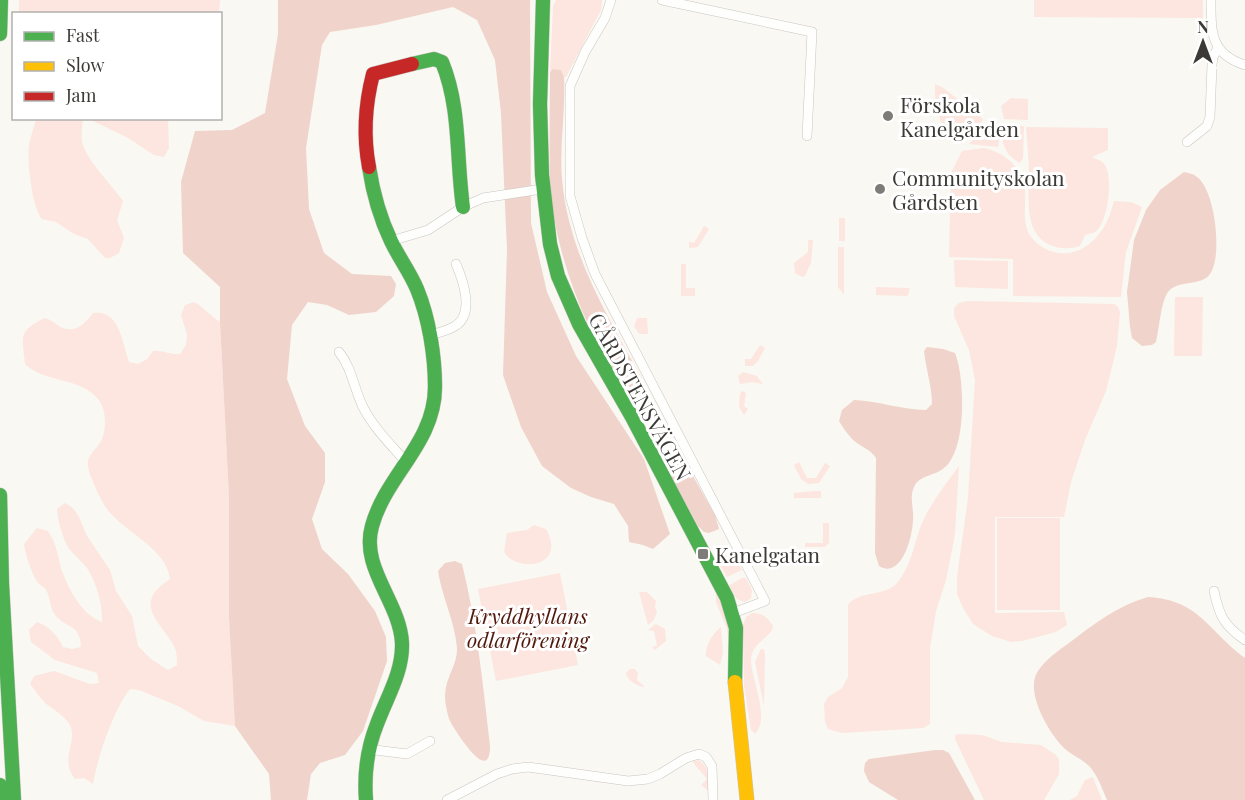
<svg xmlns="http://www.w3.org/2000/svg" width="1245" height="800" viewBox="0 0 1245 800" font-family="'Playfair Display',serif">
<rect width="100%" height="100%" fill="#faf8f2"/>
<!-- green -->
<path fill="#fce6df" d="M19,0H220L219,13L19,14Z
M556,0H602L601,10L566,77H564L561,70L553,69L550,72L553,6Z
M1034,0H1203V18L1034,17Z
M935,84L942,87L983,119C978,132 963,144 948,138C940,124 934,101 935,84Z
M1011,98L1028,99V120L1004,119L1001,106Z
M36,119H83C82,126 81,135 82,142C87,161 111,184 123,201L117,220L124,238L119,253L110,258H105L88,239L74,234L56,222L42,219C32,207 27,162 29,146C30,137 34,128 36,119Z
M89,119H168L169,148L164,157L154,155L128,138Z
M1010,126H1024L1023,158L1020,163C1006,155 1001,145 1003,130Z
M1026,127L1108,128V150L1092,157C1096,159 1101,160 1104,164C1114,175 1108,224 1095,232C1094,233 1086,234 1085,235L1080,246C1070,249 1062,249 1053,246C1023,236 1029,198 1029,173C1029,158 1027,143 1026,127Z
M998,129L1000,134L998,147L969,144L976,136Z
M984,148C999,151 1012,160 1021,174C1030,190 1021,212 1027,229C1030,239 1040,247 1050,251C1076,260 1098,242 1108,219C1111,213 1112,207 1114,201L1131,202L1142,207L1126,252L1121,297L1013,296V259L949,257L951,173L962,151Z
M839,218H845V241H839Z
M704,226L709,229L698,247L689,248V242L694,243Z
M808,240H813L811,263L805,276L802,277L795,273L794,263L808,252Z
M838,247H844V295L838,287Z
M954,260L1008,261V289L955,287Z
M681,264H686V288H695V296H681Z
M876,287L910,288L908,295L906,296L876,295Z
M1175,297H1203L1202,356H1174Z
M967,301L1114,304L1118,307L1120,312L1117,346L1106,391L1085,440L1071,482L1064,517H995V613L1064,612L1067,625L1056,632L1022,641L1011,642L992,636L973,624L963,608L957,594V577L968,498L975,380L969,350L954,316V308L959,303Z
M194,302C204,307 210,316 220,322L229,496V617L235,726L204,721L178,706L139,690L130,689C114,708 97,759 93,784L84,778L75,779C59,758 78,743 70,725C65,716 53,709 45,703C40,698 35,690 30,684L34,676L54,671L90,684L99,683L97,673L55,660L31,642L29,630L37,622C50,627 57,635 63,647L72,649L81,647C80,624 68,629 56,616C49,609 51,598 46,590C45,587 41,586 39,584C33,577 25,554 24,544L37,528L48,531C58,547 57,555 62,571C69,590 82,615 102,622C103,606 97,585 89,571C84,563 76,557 70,550C64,543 57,518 57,509L65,503L73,508L79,517L87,536L110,570L116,591L132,616L138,646L151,659L168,670L177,665C177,658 177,653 174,646C161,622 131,604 170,579C167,546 115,529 102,501C97,491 90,477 88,467C86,456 95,451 100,443C107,431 107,410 98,399C81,377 44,383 25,364C22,336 18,331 45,318C53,320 57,326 63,328C76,333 86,323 93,313C120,309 122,343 129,362L138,364L147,359L153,351C163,350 169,355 180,354L186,345L187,334L181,315L185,305Z
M637,318H647L648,334H639L634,326Z
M760,345L765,348L758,361L753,366H745V359H751Z
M743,372L757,376L763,384L752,382L740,384L738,376Z
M742,391L746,393L744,406L748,409L744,415L739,407L740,394Z
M799,462L807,478H816L825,463L830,466L819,483L808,484L801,479L794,465Z
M959,466L955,534L946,580L936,611L930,648V724L923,728L842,733L828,729L825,722L824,704L828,697L842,688L848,677V605C859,590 885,597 897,583C911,566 913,548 920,528C929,505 945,485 959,466Z
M815,491H821V498H794V493Z
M997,518H1060V610H997Z
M823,523H829V543L825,547H805V543H823Z
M534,525L546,529C568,569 515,572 504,552L507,533L527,530Z
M726,560H736L742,570L727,577L719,563Z
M560,573L578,665L496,681L478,589Z
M742,578H746L752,590L751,598L745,602L737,599L728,586Z
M639,592H647L656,601L655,607L657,612L654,620L648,625Z
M716,592L726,613L732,645H729L727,629L716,602Z
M752,613C763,613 767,617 773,626C771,639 751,642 751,660C751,680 771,718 755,734L751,730L744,685L743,625L746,617Z
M656,624L665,629L666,641L655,650L652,647L657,646L654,631L648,630Z
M721,627L723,653L720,665L706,656C705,646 713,633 721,627Z
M761,649H764L765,655L764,706L755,662Z
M630,669H635L638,673L637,680L645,687C638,687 627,680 626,673Z
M959,734L982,735L1002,742L1041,745L1056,755L1059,760V774L1044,800H984L955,739V735Z
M699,760C710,768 709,778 710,790H707L701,785L707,779L694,764L693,761Z
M1093,777L1102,800H1070L1077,796L1085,780Z"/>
<!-- forest -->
<path fill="#f0d3ca" d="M278,0H530L531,223L547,292L576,356L644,459L670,534L653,549L643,545L629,542L628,526L614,504L591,497L571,488L542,466L521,427L503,375L507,250L501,113L495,60L477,20L453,7L376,25L330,32L322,45L306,148L309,209L324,253L352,274L391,276L396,284L394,296L376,312L349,315L327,305L308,302L292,325L287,379L305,426L325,453V482L312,519L322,549L348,574L375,611L386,637L387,661L363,731L345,755L320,763L311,774L307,800H271L269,774L235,726L229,617V496L220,322V287L183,253L181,182L195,131L232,130L265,113L278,34Z
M553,69L561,70L564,77C566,111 559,145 562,179C568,252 607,315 642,379L644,391L641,395L631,398L627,392C615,371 601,350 590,328C569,284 553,232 550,182C549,146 550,108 550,72Z
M1184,172C1188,173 1194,174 1197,177C1215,190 1223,256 1210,274C1201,287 1178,279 1168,292C1161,301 1159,330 1156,342L1152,345L1142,346L1132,338L1130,327L1127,292L1134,240L1146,210L1160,190Z
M927,347L943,349L955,353C965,378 967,450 944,468C935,476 919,475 914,487C909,497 914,509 913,519C913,535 902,580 879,566L875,553L876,458C871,450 865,449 857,443C849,437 844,429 839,421L842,410L854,400C879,401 902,410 926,410L932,404C932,386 926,370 924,351Z
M673,452L679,455L685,462L715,515L719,529L709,533L704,532L698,526L669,473L664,457L667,453Z
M455,561L462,564C477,624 483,685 490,746C490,786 457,733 451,723C448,718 447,711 446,706C441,681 458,667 457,648C455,622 442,597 438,571L445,563Z
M1148,597C1200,600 1208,631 1245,658V800H1107C1103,791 1099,779 1093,771C1086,760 1074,757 1065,749C1049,734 1024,691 1038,671C1046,659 1058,651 1069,643C1094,624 1117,606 1148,597Z
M935,750H943L949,753L975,800H898L869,782L864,771L865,763L869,759Z"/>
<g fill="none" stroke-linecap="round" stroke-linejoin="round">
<defs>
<path id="street" d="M611,0L605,18L585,52L570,86V196L582,238L595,274L765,601L733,613
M662,0L812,32L807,136
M1211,0C1211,31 1210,54 1245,65
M1187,142L1207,126L1210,117L1212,65L1213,57L1218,48
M391,241L428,230L463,207L483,198L542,189
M428,336C437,333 447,331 455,326C475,314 463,280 456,264
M339,352C352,368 354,389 363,407C373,427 391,445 406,462
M1214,591C1219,615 1224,626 1245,640
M367,749L407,754L430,741
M447,800L497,774L512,769L528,767L628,781L648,779L660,774L686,758L699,754L706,757L712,766L713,800"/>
<path id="fast" d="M543,0L540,104L542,175L550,244L558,276L579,324L632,417L727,598L736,628L735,682
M0,34L1,0
M412,64L434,59L442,62C461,108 456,159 463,207
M0,495L2,584L14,800
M0,785L1,800
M366,800C364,774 367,749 377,724C387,697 403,672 402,643C400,602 360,568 372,526C386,475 435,443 435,387C435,356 429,318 417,289C410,272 399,258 391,241C380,218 373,193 369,167"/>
<path id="slow" d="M735,682L747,800"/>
<path id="jam" d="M369,167C363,135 365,105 373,74L412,64"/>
</defs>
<!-- street casing -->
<use href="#street" stroke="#c8c6c2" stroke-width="10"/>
<!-- fast casing -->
<use href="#fast" stroke="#c8c6c2" stroke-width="15"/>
<!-- slow casing -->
<use href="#slow" stroke="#c8c6c2" stroke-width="15"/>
<!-- jam casing -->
<use href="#jam" stroke="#c8c6c2" stroke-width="15"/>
<!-- street -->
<use href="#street" stroke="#fefefd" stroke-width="9"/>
<!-- fast -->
<use href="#fast" stroke="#4caf50" stroke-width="14"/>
<!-- slow -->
<use href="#slow" stroke="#ffc107" stroke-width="14"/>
<!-- jam -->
<use href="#jam" stroke="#c62828" stroke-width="14"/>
</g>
<!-- markers -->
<g fill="#7e7c78" stroke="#fff" stroke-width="2">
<circle cx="888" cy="116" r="6"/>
<circle cx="880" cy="189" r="6"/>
<rect x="697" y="548" width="12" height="12" rx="3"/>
</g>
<g text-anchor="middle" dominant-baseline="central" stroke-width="6" stroke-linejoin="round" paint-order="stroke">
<!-- poi labels -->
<g font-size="21" fill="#3b3a36" stroke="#fff" text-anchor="start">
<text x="900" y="104">Förskola<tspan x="900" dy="24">Kanelgården</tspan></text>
<text x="892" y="177">Communityskolan<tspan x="892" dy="24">Gårdsten</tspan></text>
<text x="715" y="554">Kanelgatan</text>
</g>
<!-- street labels -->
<g font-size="21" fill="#3b3a36" stroke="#fff">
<text transform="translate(641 396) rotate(61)">GÅRDSTENSVÄGEN</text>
</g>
<!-- park labels -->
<g font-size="21" font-style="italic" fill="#52180d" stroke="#fff">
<text x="528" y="615">Kryddhyllans<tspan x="528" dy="24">odlarförening</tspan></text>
</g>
</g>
<!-- legend -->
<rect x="12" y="12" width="210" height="108" fill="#ffffff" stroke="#b1b0af" stroke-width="1.5"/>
<rect x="24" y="32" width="30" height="9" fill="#4caf50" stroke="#b1b0af" stroke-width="1.5"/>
<text x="66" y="42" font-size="18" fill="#3b3a36">Fast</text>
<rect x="24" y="62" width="30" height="9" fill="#ffc107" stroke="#b1b0af" stroke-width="1.5"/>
<text x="66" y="72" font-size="18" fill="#3b3a36">Slow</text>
<rect x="24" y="92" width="30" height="9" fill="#c62828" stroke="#b1b0af" stroke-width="1.5"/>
<text x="66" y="102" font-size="18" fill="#3b3a36">Jam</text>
<!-- north arrow -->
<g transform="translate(1203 42)" stroke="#ffffff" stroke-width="4.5" paint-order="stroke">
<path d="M0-4.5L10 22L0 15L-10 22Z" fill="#3b3a36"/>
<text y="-9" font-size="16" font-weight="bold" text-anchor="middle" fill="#3b3a36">N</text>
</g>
</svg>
